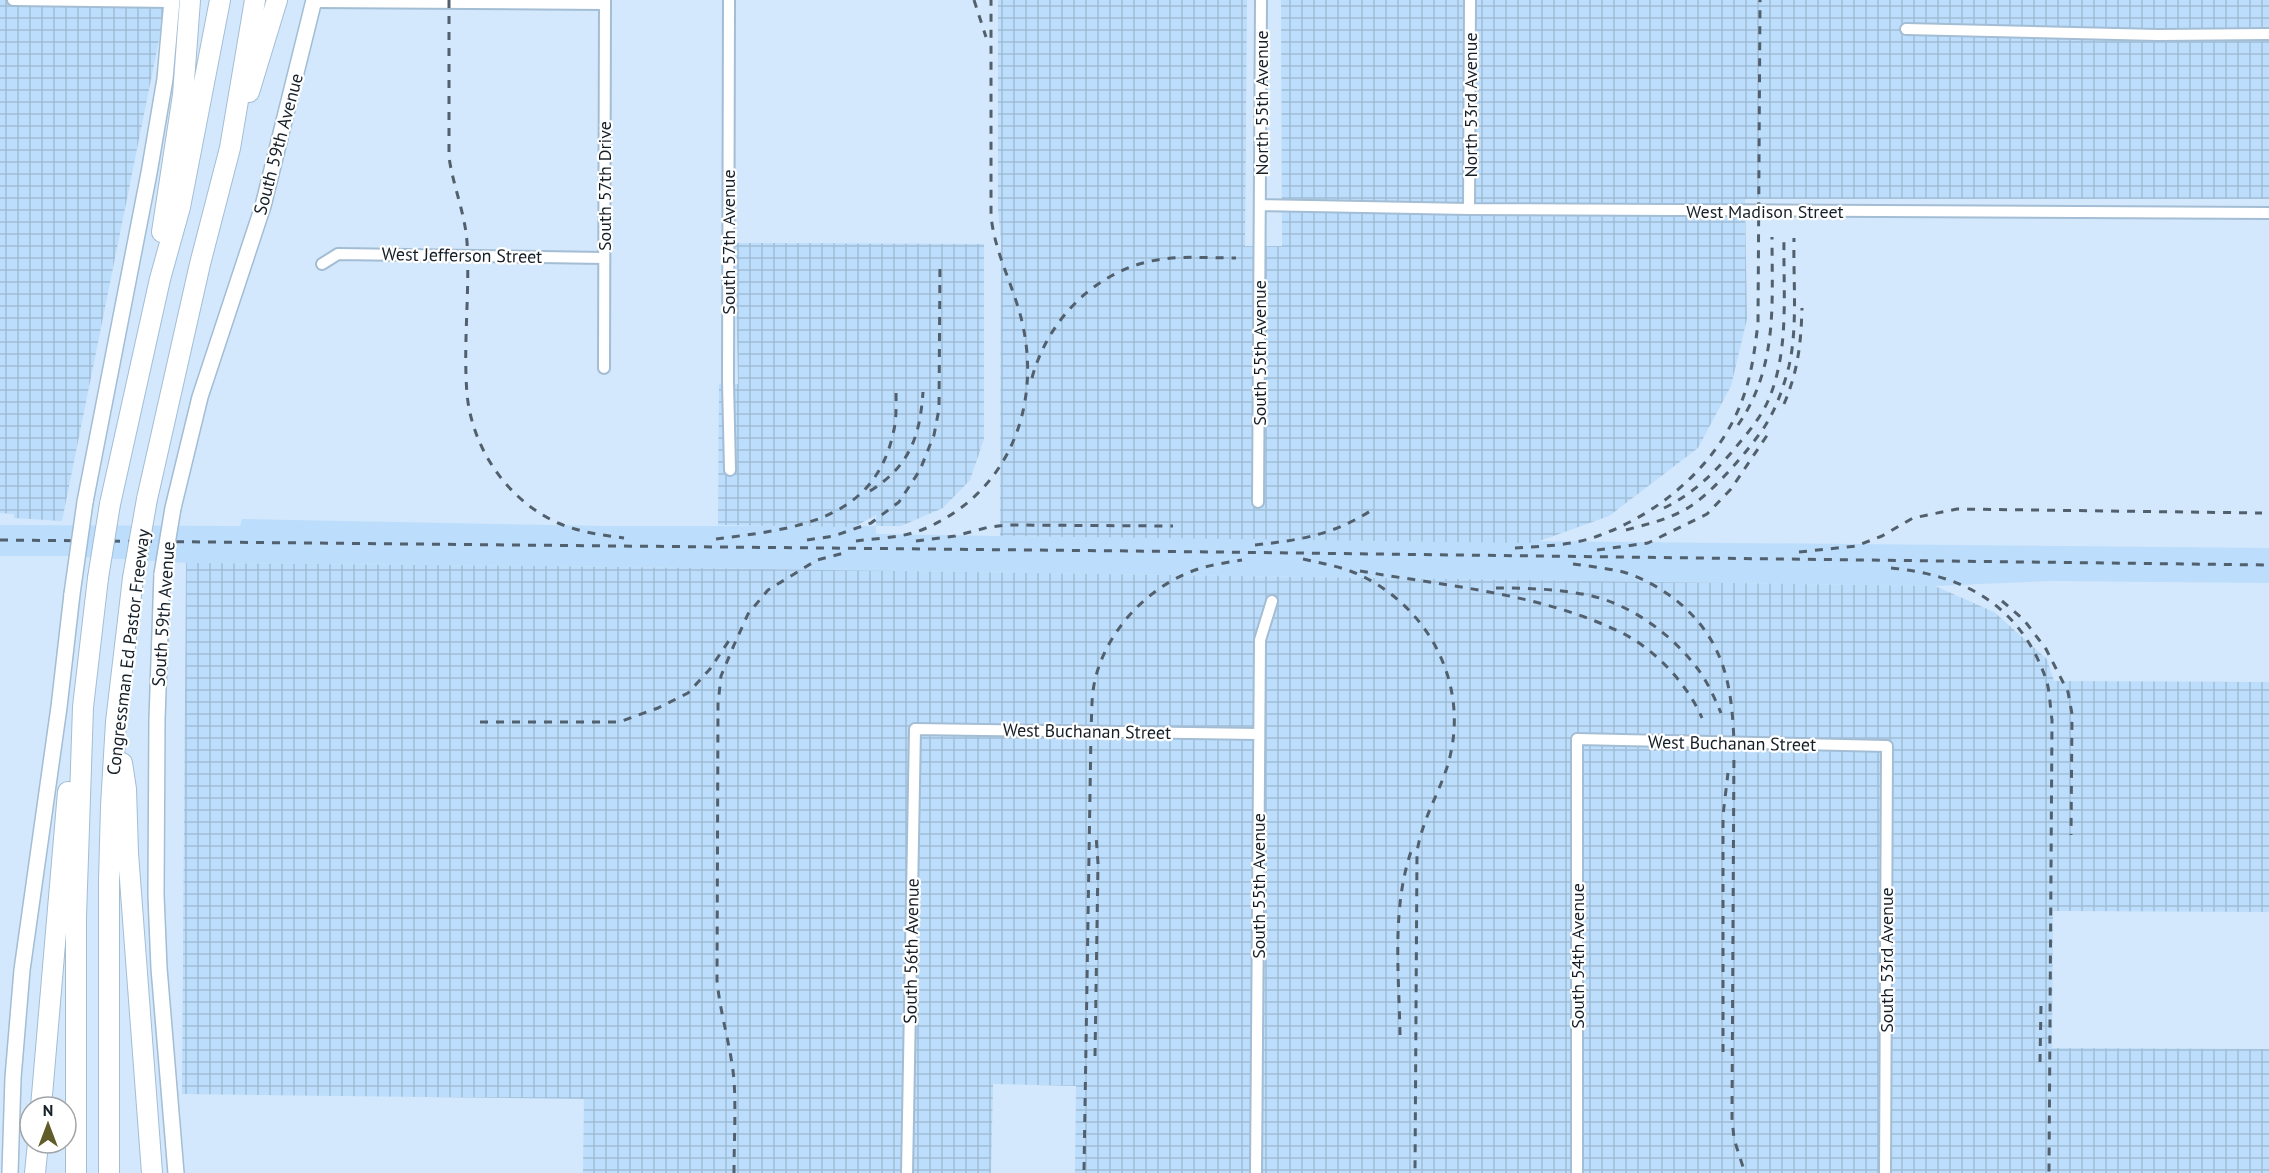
<svg xmlns="http://www.w3.org/2000/svg" width="2269" height="1173" viewBox="0 0 2269 1173" font-family="'PT Sans',sans-serif">
<defs>
<pattern id="industrial-grid" width="8" height="8" patternUnits="userSpaceOnUse" patternTransform="scale(1.5)"><rect width="8" height="8" fill="#bcddfb"/><path d="M0 4h8M4 0v8" fill="none" stroke="#a1bdd7"/></pattern>
</defs>
<rect width="100%" height="100%" fill="#d3e8fc"/>
<!-- built -->
<path fill="#bcddfb" d="M242,519L604,526H876V534L1000,536L2269,548V583L2051,581L1935,586L549,566L186,563L70,556H0V525L240,526Z"/>
<!-- industrial -->
<path fill="url(#industrial-grid)" d="M0,0H163L162,25L62,521L14,518V514L0,513Z
M998,0H1247L1245,246H1282L1281,0H2269V199H1745L1747,319L1731,386L1698,448L1609,516L1534,543L1000,536L1001,241L998,208Z
M735,243L984,244V439L970,480L943,508L901,526H876V515L854,527L718,525L719,384H738Z
M186,563L549,566L1935,586L1994,612L2047,659L2054,681L2269,682V912L2053,911L2052,1048L2269,1049V1173H1075L1076,1086L993,1084L991,1173H583L584,1099L182,1094Z"/>
<g fill="none" stroke-linecap="round" stroke-linejoin="round">
<defs>
<path id="minor" d="M13,0L171,2
M729,0L728,382L730,470
M314,2L605,4
M1906,29L2158,35L2269,34
M1260,205L1469,209L2269,213
M1469,209L1470,0
M322,264L338,254L604,258
M604,368L605,0
M1258,502L1261,0
M907,1173L915,729L1259,734
M1256,1173L1260,640L1272,601
M1577,1173V739L1887,746L1885,1173"/>
<path id="secondary" d="M85,502L149,173L165,79L172,0
M173,508L200,397L263,206L314,0
M162,574L157,719L156,895L159,968L176,1173
M10,1173L13,1078L22,970L59,707L72,594"/>
<path id="motorway" d="M249,92L277,0
M162,232L183,95L190,0
M147,499L200,264L230,148L255,0
M110,504L160,279L180,207L220,0
M122,763L126,789L128,853L152,1173
M41,1107L68,792
M35,1173L38,1143
M76,1173V917L83,707L98,578
M109,1173V880L111,806L116,722L133,578"/>
</defs>
<!-- minor casing -->
<use href="#minor" stroke="#a3bdd4" stroke-width="14"/>
<!-- secondary casing -->
<use href="#secondary" stroke="#a3bdd4" stroke-width="18"/>
<!-- motorway casing -->
<use href="#motorway" stroke="#a3bdd4" stroke-width="22"/>
<!-- minor -->
<use href="#minor" stroke="#fff" stroke-width="10"/>
<!-- secondary -->
<use href="#secondary" stroke="#fff" stroke-width="15"/>
<!-- motorway -->
<use href="#motorway" stroke="#fff" stroke-width="20"/>
<!-- rail -->
<path stroke="#52606d" stroke-width="3" stroke-dasharray="8 8" stroke-linecap="butt" d="M449,0V157C453,186 465,213 467,242C470,292 463,343 467,394C472,448 507,500 558,523C579,532 601,535 624,538
M974,0L986,37
M1032,378C1048,318 1099,267 1163,259C1187,256 1212,258 1236,258
M1784,404C1798,371 1801,344 1802,308
M1738,425C1778,367 1772,304 1772,237
M870,491C910,466 920,436 923,392
M1664,508C1691,495 1711,476 1731,453C1744,437 1759,421 1768,401C1790,351 1783,291 1784,237
M1626,530C1647,524 1667,520 1686,509C1711,495 1749,450 1765,426C1776,409 1784,386 1789,366C1798,327 1793,278 1794,238
M716,539C791,529 873,523 893,434C897,419 896,403 896,388
M0,540L1133,551L2269,565
M807,540L834,536L871,523L899,502L920,470L934,435L939,409L940,262
M856,541C878,538 903,538 924,529C1006,494 1041,411 1023,326C1015,288 995,255 991,216V0
M916,541L955,536L989,527L1007,525L1173,526
M1255,545C1300,540 1333,535 1372,510
M1515,548C1541,546 1567,546 1592,538C1659,516 1721,463 1744,395C1752,372 1755,348 1758,323L1760,0
M1597,550L1648,543L1707,514L1731,489L1770,431
M1799,552L1856,546L1882,536L1913,518L1957,509L2262,513
M1303,559C1324,564 1345,567 1364,577C1429,610 1466,681 1451,752C1444,787 1423,814 1417,852L1415,1173
M1573,564C1588,566 1604,568 1619,571C1637,575 1657,586 1672,597C1723,636 1732,682 1734,743L1732,1118L1734,1139L1745,1173
M1891,568C1964,575 2020,605 2046,679C2050,691 2050,707 2052,720L2049,1173
M1360,571C1446,586 1538,593 1618,631C1653,647 1687,683 1702,718
M1496,588C1527,588 1561,589 1592,596C1634,606 1675,637 1700,672C1709,685 1715,699 1721,713
M2002,601L2024,620L2046,649L2068,692L2072,714L2071,835
M480,722H619L658,708L688,693L710,669L732,636
M1400,1035C1399,973 1391,905 1413,846
M1723,1052V815L1728,773
M1095,1056L1098,863L1096,835
M2040,1062L2041,1004
M1084,1170L1091,731C1092,714 1091,697 1095,680C1107,628 1153,581 1205,567C1217,564 1230,562 1242,560
M734,1173C734,1142 736,1111 734,1080C731,1046 720,1014 717,980L718,704L721,676L734,645L748,614L768,590L817,560L844,553"/>
<defs>
<path id="secondary-bridge" d="M162,574L173,508
M72,594L85,502"/>
<path id="motorway-bridge" d="M98,578L110,504
M133,578L147,499"/>
</defs>
<!-- secondary-bridge casing -->
<use href="#secondary-bridge" stroke="#a3bdd4" stroke-width="18" stroke-linecap="butt"/>
<!-- motorway-bridge casing -->
<use href="#motorway-bridge" stroke="#a3bdd4" stroke-width="22" stroke-linecap="butt"/>
<!-- secondary-bridge -->
<use href="#secondary-bridge" stroke="#fff" stroke-width="15"/>
<!-- motorway-bridge -->
<use href="#motorway-bridge" stroke="#fff" stroke-width="20"/>
</g>
<g text-anchor="middle" dominant-baseline="central" stroke-width="4.5" stroke-linejoin="round" paint-order="stroke">
<!-- street labels -->
<g font-size="18" fill="#151f28" stroke="#fff">
<text transform="translate(1261 103) rotate(-90)">North 55th Avenue</text>
<text transform="translate(1470 105) rotate(-90)">North 53rd Avenue</text>
<text transform="translate(278 144) rotate(-75)">South 59th Avenue</text>
<text transform="translate(604 186) rotate(-90)">South 57th Drive</text>
<text x="1765" y="211">West Madison Street</text>
<text transform="translate(728 242) rotate(-90)">South 57th Avenue</text>
<text transform="translate(462 255) rotate(1)">West Jefferson Street</text>
<text transform="translate(1259 353) rotate(-90)">South 55th Avenue</text>
<text transform="translate(163 614) rotate(-86)">South 59th Avenue</text>
<text transform="translate(128 652) rotate(-83)">Congressman Ed Pastor Freeway</text>
<text transform="translate(1087 731) rotate(1)">West Buchanan Street</text>
<text transform="translate(1732 743) rotate(1)">West Buchanan Street</text>
<text transform="translate(1258 886) rotate(-90)">South 55th Avenue</text>
<text transform="translate(911 951) rotate(-89)">South 56th Avenue</text>
<text transform="translate(1577 956) rotate(-90)">South 54th Avenue</text>
<text transform="translate(1886 960) rotate(-90)">South 53rd Avenue</text>
</g>
</g>
<!-- north arrow -->
<g transform="translate(48 1125)"><circle r="28" fill="#ffffff" stroke="#a1a5a9" stroke-width="1.5"/>
<path d="M0-4.5L10 22L0 15L-10 22Z" fill="#615d2a"/>
<text y="-9" font-size="16" font-weight="bold" text-anchor="middle" fill="#151f28">N</text>
</g>
</svg>
